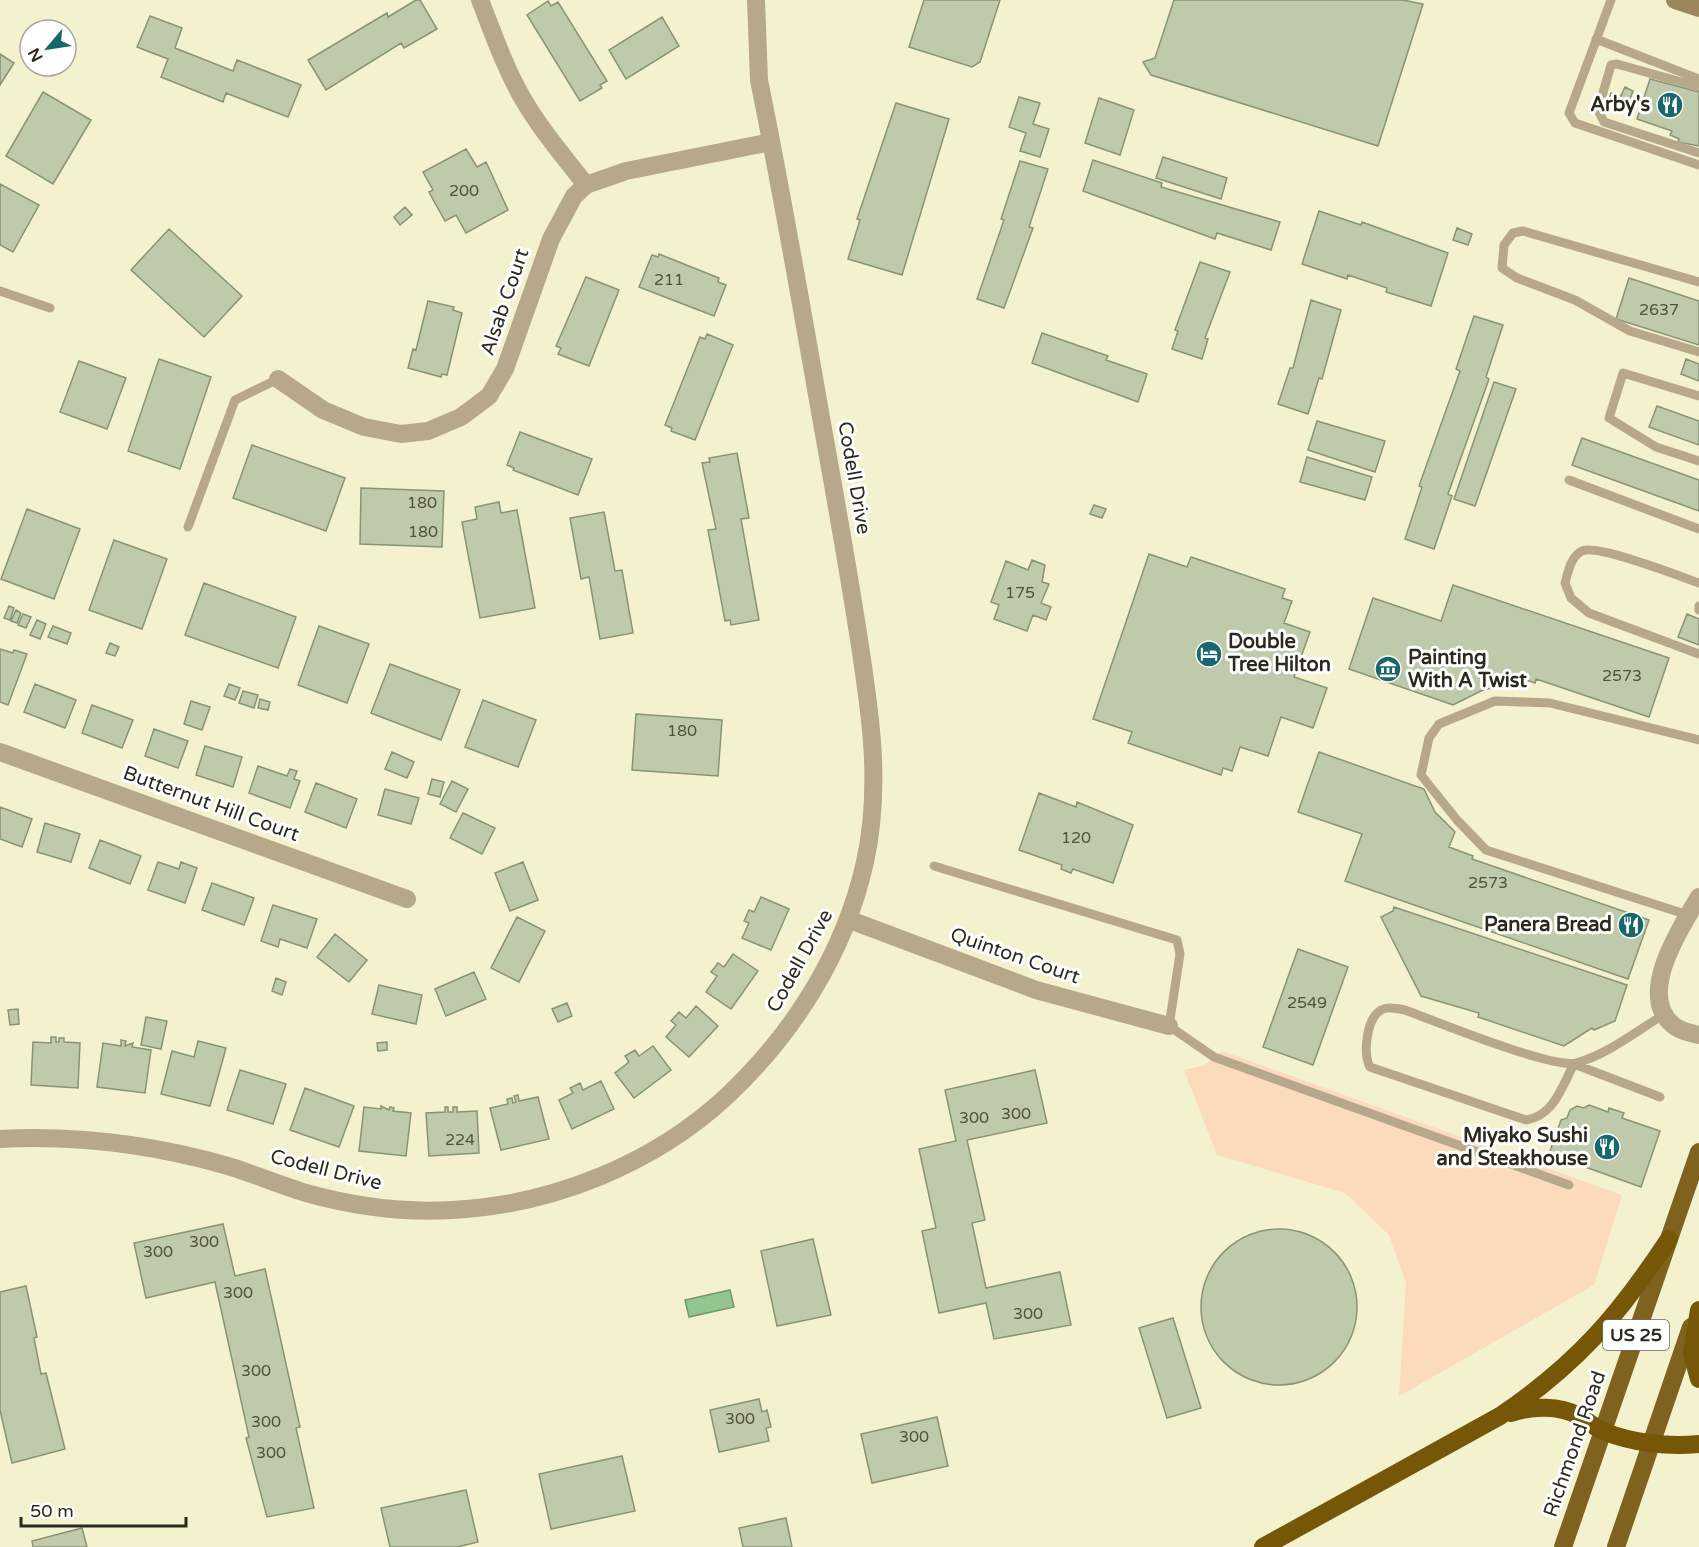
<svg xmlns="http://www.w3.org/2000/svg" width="1699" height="1547" viewBox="0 0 1699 1547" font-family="'Varela Round',sans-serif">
<rect width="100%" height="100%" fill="#f4f1cf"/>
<!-- green -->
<path fill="#fcdabc" d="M1222,1051L1622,1195L1594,1285L1399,1396L1406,1283L1389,1235L1345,1193L1217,1155L1184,1070L1205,1065Z"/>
<!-- water -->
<path fill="#92c68e" stroke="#73976c" stroke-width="1.5" d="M730,1290L734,1307L689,1317L685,1300Z"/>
<!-- building -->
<path fill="#bfcaab" stroke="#899376" stroke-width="1.5" d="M416,0H420L437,29L404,48L401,43L326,90L308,60L387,13L388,17Z
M924,0H1000L980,62L972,67L909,47Z
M1174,0H1403L1423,4L1378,146L1151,75L1143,62L1155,58Z
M548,1L551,6L558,2L607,81L600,85L602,88L580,101L527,15Z
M150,16L182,28L175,48L233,71L237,60L301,85L288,117L226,93L223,102L161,77L168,59L137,47Z
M662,17L679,46L626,79L609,50Z
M0,54L14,63L0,85Z
M1650,79L1699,92V146L1678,142L1679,139L1670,135L1672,131L1637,119Z
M1625,87L1633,91L1628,104L1619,100Z
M43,92L91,120L53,184L6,156Z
M1611,93L1620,96L1615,109L1607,106Z
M1019,97L1040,103L1033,124L1049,129L1040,157L1020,151L1026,133L1009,127Z
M1099,98L1134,110L1120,155L1085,143Z
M896,103L949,119L902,275L848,259L860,220L857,219Z
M466,149L477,167L486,162L508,210L466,233L456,215L445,221L429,192L433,190L423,172Z
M1163,157L1227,178L1221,199L1156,178Z
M1093,160L1162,183L1161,187L1280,222L1271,250L1217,233L1215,239L1083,191Z
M1020,161L1048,169L1029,227L1033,228L1004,308L977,299L1004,220L1001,219Z
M0,184L39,205L13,252L0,245Z
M405,207L412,215L400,225L394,217Z
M1319,211L1361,225L1362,222L1448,253L1431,306L1386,292L1387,288L1348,275L1347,279L1302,264Z
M1457,228L1472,234L1468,245L1453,240Z
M169,229L242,296L204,337L131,270Z
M659,254L719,278L718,282L726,285L714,316L639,287L652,255L658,257Z
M1200,262L1230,272L1205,338L1208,339L1202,359L1172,349L1178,331L1175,330Z
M586,277L619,290L589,366L558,354L561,348L556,346Z
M1629,278L1699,301V345L1616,319Z
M1311,300L1341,310L1322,379L1319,378L1308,414L1278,404L1290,368H1293Z
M428,301L454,307L453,310L462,313L447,375L442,374L441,377L408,368L413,349L416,350Z
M1474,316L1503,325L1486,377L1489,379L1448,494L1452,496L1434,549L1405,539L1422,487L1419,486L1460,371L1456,369Z
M1042,333L1108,356L1106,360L1147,374L1138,402L1032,363Z
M707,334L733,345L695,440L671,431L672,428L665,425L700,337L705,339Z
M159,359L211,377L180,469L128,451Z
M1686,359L1699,364V381L1681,374Z
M79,361L126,378L107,429L60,412Z
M1494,382L1516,389L1475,506L1454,499Z
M1657,406L1699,421V445L1649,427Z
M1317,421L1385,441L1375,472L1308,450Z
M520,432L592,459L578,495L513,470L514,468L507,465Z
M1582,438L1699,480V511L1572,465Z
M252,445L345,478L326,531L233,498Z
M737,453L749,518L741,519L759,620L731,625L730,620L725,621L708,530L716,529L702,463L710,462L709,458Z
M1307,457L1372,477L1365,500L1300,482Z
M361,488L444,491L442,547L360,544Z
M499,502L501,513L517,510L535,608L480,618L462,522L477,519L475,507Z
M1094,505L1106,509L1102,518L1090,514Z
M27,509L80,529L54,599L1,579Z
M604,512L615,571L622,570L633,633L600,639L589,577L581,579L570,518Z
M114,540L167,559L142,629L89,610Z
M1149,554L1187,567L1191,557L1285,589L1282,598L1292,601L1284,623L1310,632L1294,677L1327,688L1313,728L1281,717L1268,756L1240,747L1232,771L1223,768L1221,775L1128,743L1132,732L1093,719Z
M1032,560L1045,565L1042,582L1049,584L1041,603L1051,607L1046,620L1033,615L1027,631L994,619L999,605L991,602L1006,561L1028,570Z
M204,583L296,617L278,668L185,635Z
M1453,585L1669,658L1649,717L1536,679L1535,683L1512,675L1508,687L1485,689L1453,705L1349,669L1373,598L1441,621Z
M9,606L14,608L10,620L4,618Z
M16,610L21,613L17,623L11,621Z
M23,614L31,617L26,628L18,625Z
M1687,614L1699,619V645L1678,637Z
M37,620L46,624L40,639L30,635Z
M53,626L71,633L67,644L48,637Z
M319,626L369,644L347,703L298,685Z
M110,643L119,647L115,656L106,653Z
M0,649L13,653L14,650L27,654L8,705L0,702Z
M390,664L460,690L441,740L371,713Z
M35,684L76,700L65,728L24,712Z
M229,684L240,688L235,700L224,696Z
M243,691L258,695L254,708L239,703Z
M260,699L270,702L268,710L258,708Z
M483,700L536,720L518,767L465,747Z
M191,701L210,707L202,730L184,724Z
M92,705L133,720L122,748L82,733Z
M636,714L722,720L718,776L632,770Z
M154,729L188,741L178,768L145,756Z
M205,746L242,757L233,787L196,775Z
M392,752L414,762L407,778L385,769Z
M1319,752L1424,789L1435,812L1455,832L1449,847L1473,856L1472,859L1649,920L1628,979L1345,881L1362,834L1298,812Z
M258,766L287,776L290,769L297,771L294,779L300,781L290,808L249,793Z
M432,779L444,782L440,797L428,794Z
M452,781L468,789L456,812L440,804Z
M316,783L357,799L346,828L305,812Z
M385,789L419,798L411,824L378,815Z
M1039,793L1076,807L1077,802L1133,825L1113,883L1073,869L1071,873L1061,869L1062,865L1019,850Z
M0,807L32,819L22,847L0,839Z
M463,813L495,828L482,854L450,838Z
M45,823L80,834L71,862L37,852Z
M100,840L141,856L130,884L89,868Z
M158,862L179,869L181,862L197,868L185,903L148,890Z
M523,862L538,900L510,911L495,873Z
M212,883L254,898L244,925L202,910Z
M761,897L789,909L771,950L742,938L749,923L744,921L749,910L754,912Z
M273,905L317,919L307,948L280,939L278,947L261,941Z
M1394,907L1627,985L1615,1021L1594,1030L1592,1028L1564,1046L1478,1017L1479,1013L1421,996L1381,917L1393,911Z
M517,917L545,931L519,982L491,968Z
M335,934L367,960L349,982L317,957Z
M1298,949L1348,967L1313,1065L1263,1047Z
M733,954L758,971L731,1009L706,992L717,976L711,972L718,963L724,967Z
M474,972L486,999L446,1016L435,989Z
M276,978L286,982L282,995L272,991Z
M379,985L422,995L416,1024L372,1014Z
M567,1003L572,1016L558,1022L552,1009Z
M696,1006L718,1026L689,1057L666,1037L676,1025L671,1021L679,1012L686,1018Z
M18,1009L19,1024L10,1025L8,1010Z
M146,1017L167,1021L161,1049L141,1045Z
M51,1037H56V1042H59V1038H64V1042L80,1043L78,1088L31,1085L33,1042L51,1043Z
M121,1040L126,1041L125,1046L133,1043L132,1047L151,1050L145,1093L97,1087L103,1043L121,1046Z
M198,1041L226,1048L210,1106L161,1094L172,1051L194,1057Z
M387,1042V1050L378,1051L377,1043Z
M653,1046L671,1070L634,1098L615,1073L629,1062L625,1056L635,1050L639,1056Z
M240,1070L286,1084L273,1124L227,1110Z
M1035,1070L1047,1123L967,1140L985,1220L972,1223L986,1288L1060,1272L1071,1325L994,1339L986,1303L939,1313L922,1231L936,1228L919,1149L956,1141L945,1090Z
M601,1081L614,1109L572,1129L559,1100L573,1093L570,1088L580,1083L583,1090Z
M305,1088L354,1106L339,1147L290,1130Z
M518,1095L519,1101L538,1097L549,1139L501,1150L490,1108L508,1104L507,1099L512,1098L513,1103L516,1102L514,1096Z
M1589,1105L1608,1112L1609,1108L1624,1113L1622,1118L1660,1131L1641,1187L1549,1154L1561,1120L1567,1118L1570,1110L1577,1106L1584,1108Z
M381,1106L389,1110L390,1107L394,1108L393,1111L411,1113L406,1156L359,1151L364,1107L381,1109Z
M445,1107H448V1112H453V1107H457V1112L477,1111L479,1153L429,1156L426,1113L445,1112Z
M223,1224L235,1276L265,1269L300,1427L296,1428L314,1508L267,1517L246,1438L249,1437L215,1282L146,1298L134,1243Z
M1201 1307a78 78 0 1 1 156 0a78 78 0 1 1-156 0Z
M813,1239L831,1315L777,1326L761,1251Z
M26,1286L37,1337L34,1338L41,1374L46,1373L65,1449L12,1463L0,1410V1292Z
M1173,1318L1201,1408L1167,1418L1139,1328Z
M759,1399L762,1412L767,1410L771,1427L766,1428L769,1441L719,1452L710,1410Z
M937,1417L948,1466L872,1483L861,1434Z
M622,1456L635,1511L551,1529L539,1474Z
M466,1490L478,1542L457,1547H390L381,1508Z
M786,1518L792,1547H743L739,1528Z
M82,1528L87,1547H33L32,1541Z"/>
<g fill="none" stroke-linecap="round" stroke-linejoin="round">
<!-- service -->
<path stroke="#b7a88c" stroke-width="9" d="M1611,0L1569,113L1575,123L1699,165
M1596,39L1699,79
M1699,87L1617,64L1611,65L1598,110L1604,122L1699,153
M1699,282L1523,231L1513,233L1504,245L1502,268L1517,278L1575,300L1630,331L1699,352
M0,291L50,308
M1699,396L1623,373L1609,418L1656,447L1699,461
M1569,480L1699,529
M188,527L235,400L278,379
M1699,583C1679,576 1597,544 1582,551C1571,556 1568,572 1565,583L1571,598L1589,613L1699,654
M1699,606V610
M934,866L1177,940L1180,954L1169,1026L1214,1057L1569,1185
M1688,915L1486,850L1457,820L1421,775L1429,738L1439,724L1495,701L1550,703L1699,740
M1660,1097L1574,1064C1562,1086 1554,1116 1526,1120L1370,1067C1363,1054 1366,1019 1381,1010C1388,1006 1398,1009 1405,1010C1435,1021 1552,1069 1576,1063C1607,1055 1638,1030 1665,1014"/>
<!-- minor -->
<path stroke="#b7a88c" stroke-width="18" d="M480,0C493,33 505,68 523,99C541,130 564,157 586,185
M278,379L323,410L364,427L401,434L428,431L461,417L489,396L505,369L551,239L574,196L586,185L626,171L771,142
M0,752L407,899
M1699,897C1681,927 1636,995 1673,1025C1680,1031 1690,1033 1699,1035
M850,920L1036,990L1169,1026"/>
<!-- tertiary -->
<path stroke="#b7a88c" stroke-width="18" d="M0,1139C77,1135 154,1145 228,1166C254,1174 280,1185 306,1193C353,1206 403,1213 452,1210C552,1205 654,1164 727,1096C794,1033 845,952 865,862C882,785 870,710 858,633C850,582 841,530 832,479C808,346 786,212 759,80L756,0"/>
<!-- secondary -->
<path stroke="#9c865b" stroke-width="18" d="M1675,0L1699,8"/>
<!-- trunk -->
<path stroke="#7f621e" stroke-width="18" d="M1563,1547L1699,1152
M1616,1547L1691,1327"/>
<!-- motorway -->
<path stroke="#765707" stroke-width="18" d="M1699,1310L1692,1354L1699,1379
M1511,1413C1532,1406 1559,1405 1579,1416C1587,1421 1594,1427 1603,1431C1632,1443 1667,1447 1699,1444
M1263,1547L1500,1416C1577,1364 1619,1315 1669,1239"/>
</g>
<!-- icons -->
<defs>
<symbol id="restaurant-disc" viewBox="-11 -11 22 22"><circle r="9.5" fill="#19676c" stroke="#fff"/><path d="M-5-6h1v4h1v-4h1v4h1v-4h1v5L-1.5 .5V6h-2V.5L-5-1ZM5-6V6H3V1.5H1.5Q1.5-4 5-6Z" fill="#fff"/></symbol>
<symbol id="hotel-disc" viewBox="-11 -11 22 22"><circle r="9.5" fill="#19676c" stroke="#fff"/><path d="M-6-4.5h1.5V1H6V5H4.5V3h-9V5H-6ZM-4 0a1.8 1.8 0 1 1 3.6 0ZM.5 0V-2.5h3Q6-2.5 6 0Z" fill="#fff"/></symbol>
<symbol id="museum-disc" viewBox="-11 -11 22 22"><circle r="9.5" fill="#19676c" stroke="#fff"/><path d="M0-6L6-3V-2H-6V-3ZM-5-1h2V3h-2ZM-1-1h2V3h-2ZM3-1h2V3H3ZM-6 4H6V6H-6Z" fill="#fff"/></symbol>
</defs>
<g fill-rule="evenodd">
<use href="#restaurant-disc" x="1655" y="90" width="30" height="30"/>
<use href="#hotel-disc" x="1194" y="639" width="30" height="30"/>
<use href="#museum-disc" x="1373" y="654" width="30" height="30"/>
<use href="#restaurant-disc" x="1616" y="910" width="30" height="30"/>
<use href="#restaurant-disc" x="1592" y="1132" width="30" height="30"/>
</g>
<g text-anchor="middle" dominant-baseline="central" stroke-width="6" stroke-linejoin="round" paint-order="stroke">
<!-- number labels -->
<g font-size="16" fill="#505240">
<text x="464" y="191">200</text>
<text x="669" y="280">211</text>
<text x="1659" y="310">2637</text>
<text x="422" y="503">180</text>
<text x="423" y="532">180</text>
<text x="1020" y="593">175</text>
<text x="1622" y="676">2573</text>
<text x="682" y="731">180</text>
<text x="1076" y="838">120</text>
<text x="1488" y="883">2573</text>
<text x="1307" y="1003">2549</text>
<text x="1016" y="1114">300</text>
<text x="974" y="1118">300</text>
<text x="460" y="1140">224</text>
<text x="204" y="1242">300</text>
<text x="158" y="1252">300</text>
<text x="238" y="1293">300</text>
<text x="1028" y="1314">300</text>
<text x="256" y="1371">300</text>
<text x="740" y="1419">300</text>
<text x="266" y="1422">300</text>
<text x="914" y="1437">300</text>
<text x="271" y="1453">300</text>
</g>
<!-- shield labels -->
<rect fill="#fff" stroke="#6b6a61" stroke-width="1.5" x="1603" y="1320" width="66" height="30" rx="4.5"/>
<g font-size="18" font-weight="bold" fill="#2b2a1d">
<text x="1636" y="1335">US 25</text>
</g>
<!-- poi labels -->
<g font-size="20" font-weight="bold" fill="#2b2a1d" stroke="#fff" text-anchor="end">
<text x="1650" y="105">Arby's</text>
<text x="1228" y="642" text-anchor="start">Double<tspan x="1228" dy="23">Tree Hilton</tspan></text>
<text x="1408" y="658" text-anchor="start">Painting<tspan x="1408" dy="23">With A Twist</tspan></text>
<text x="1612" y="925">Panera Bread</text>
<text x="1588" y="1136">Miyako Sushi<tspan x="1588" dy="23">and Steakhouse</tspan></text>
</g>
<!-- street labels -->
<g font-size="20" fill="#2b2a1d" stroke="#fff">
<text transform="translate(505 302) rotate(-71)">Alsab Court</text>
<text transform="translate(854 478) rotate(80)">Codell Drive</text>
<text transform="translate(211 804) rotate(20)">Butternut Hill Court</text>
<text transform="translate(1015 956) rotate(19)">Quinton Court</text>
<text transform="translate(800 961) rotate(-61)">Codell Drive</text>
<text transform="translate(326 1170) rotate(14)">Codell Drive</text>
<text transform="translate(1575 1444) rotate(-71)">Richmond Road</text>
</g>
</g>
<!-- north arrow -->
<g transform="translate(48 48) rotate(241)"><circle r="28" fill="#ffffff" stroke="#aaaaa5" stroke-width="1.5"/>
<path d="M0-4.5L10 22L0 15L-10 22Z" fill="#19676c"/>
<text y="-9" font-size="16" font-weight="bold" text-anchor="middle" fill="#2b2a1d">N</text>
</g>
<!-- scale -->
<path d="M21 1517v9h165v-9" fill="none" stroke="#2b2a1d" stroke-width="3"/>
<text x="30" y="1517" font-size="18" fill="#2b2a1d" stroke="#ffffff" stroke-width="4.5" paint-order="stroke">50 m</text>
</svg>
